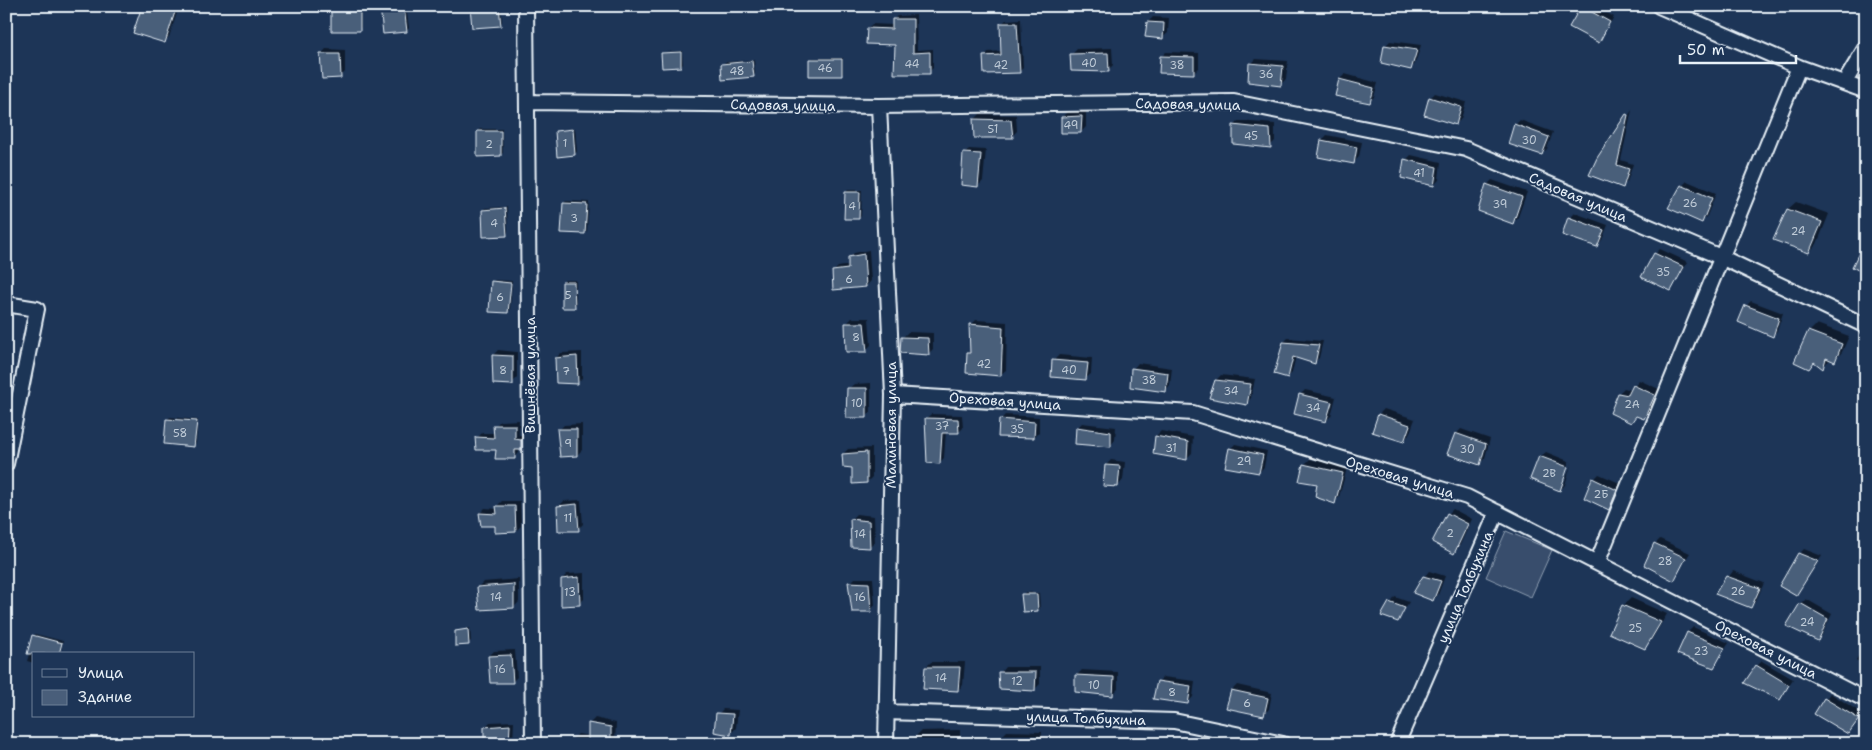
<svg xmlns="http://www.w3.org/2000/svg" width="1872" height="750" viewBox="0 0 1872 750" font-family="'Shantell Sans',sans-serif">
<rect width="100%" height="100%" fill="#1d3557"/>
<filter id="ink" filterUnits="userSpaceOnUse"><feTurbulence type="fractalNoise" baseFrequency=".02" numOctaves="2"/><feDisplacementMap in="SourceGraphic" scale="10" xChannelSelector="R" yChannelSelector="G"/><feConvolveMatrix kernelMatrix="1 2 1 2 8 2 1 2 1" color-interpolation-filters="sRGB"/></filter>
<g filter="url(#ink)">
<!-- green -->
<path fill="#374d6c" stroke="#909fb2" d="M1506,531L1552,550L1531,597L1486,577Z"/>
<!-- shadow -->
<path fill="#0007" d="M143,6L179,7L169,37L164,42Z
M280,6H297L294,10Z
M332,6H361V27L359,30Z
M381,6H406L409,28L407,31Z
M472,6H501L502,22L500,24Z
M1582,6H1595L1614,17L1598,41L1571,27Z
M916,15L917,50L933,49V68L929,72L896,44L868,28L872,24L894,25L893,20L897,16Z
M1153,17L1169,18L1168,33L1162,38L1148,22Z
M1021,19L1023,68L1019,72L984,57L988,52L1002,51L1001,24L1006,20Z
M1390,41L1421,45L1415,64L1410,69L1385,46Z
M1112,48L1113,65L1108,70L1072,54L1077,49Z
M326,49L345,50V72L340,77L321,54Z
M682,51L683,64L681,66L662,54L665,52Z
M1166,52L1199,53V68L1194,73L1161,57Z
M813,58H843V73L841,75L810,60Z
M1256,59L1288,61L1286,79L1281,84L1251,64Z
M754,60L755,74L753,76L722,65L725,62Z
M1345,74L1378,83L1374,97L1369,102L1340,79Z
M1435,93L1466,102L1461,119L1456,124L1430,98Z
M1632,110L1621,160L1633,164L1627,182L1622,186L1591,175Z
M1067,112H1086V127L1081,132L1062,117Z
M980,114L1016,115L1017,131L1012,136L975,119Z
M1520,120L1553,132L1547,149L1542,154L1515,125Z
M1239,121L1275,124V141L1270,146L1234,126Z
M575,128L577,152L574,154L556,131Z
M480,129H502L503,153L500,155L478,131Z
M1327,135L1362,142L1359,157L1353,163L1322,140Z
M969,149L986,150L983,181L978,186L964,154Z
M1411,155L1441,162L1439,180L1434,185L1406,160Z
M1492,180L1527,192L1518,217L1513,222L1487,185Z
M1687,181L1716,193L1707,216L1702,221L1682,186Z
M848,190H862L861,216L859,218L846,192Z
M566,201L589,202L587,231L585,233L564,203Z
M1796,202L1829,214L1817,244L1809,252L1774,240L1788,209Z
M507,207L508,232L506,235L483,210L485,208Z
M1575,213L1608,225L1602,240L1597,245L1570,218Z
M1660,249L1688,262L1671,290L1655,254Z
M869,250L871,281L866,286L833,272L838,267L849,265V258L854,253Z
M495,280L512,281L510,310L508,312L492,282Z
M565,280H576V304L574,306L563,282Z
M1751,301L1783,313L1777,331L1772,336L1746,306Z
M852,318H869L871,345L866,350L847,323Z
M976,320L1007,322L1006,370L1000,375L968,353L971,350V325Z
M1817,324L1849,336L1842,352L1835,360L1831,359L1822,367L1815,361L1808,368L1809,332Z
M908,332L933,333V349L928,354L902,338Z
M1288,338L1323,341L1319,358L1315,362L1296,356L1292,373L1288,377L1284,342Z
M498,350L517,352V378L512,383L493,355Z
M582,352V378L577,383L556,358L561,353Z
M1059,355L1092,358L1091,374L1085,379L1054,360Z
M1138,363L1172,368L1170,385L1165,391L1133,369Z
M1221,375L1255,379L1251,398L1246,404L1216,380Z
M1639,380L1659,389L1649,412L1644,418L1619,393L1624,388L1631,390Z
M871,383V412L866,417L848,389L854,384Z
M1305,390L1336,397L1331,416L1326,421L1300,395Z
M1384,409L1415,419L1409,435L1404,440L1379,414Z
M931,414L962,415L963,428L959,432H946L944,458L940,462L927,418Z
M1005,415L1039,417V432L1034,437L1000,420Z
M170,417L198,420L196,443L194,445L168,419Z
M519,420V435H526V444L519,449V453L514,458L477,438L482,433H495V426L500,421Z
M1082,423L1116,427L1115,440L1110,446L1077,428Z
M582,424V450L577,455L559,430L564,425Z
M1461,429L1490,439L1485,458L1480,463L1456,434Z
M1161,431L1193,437L1192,453L1187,458L1156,436Z
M1235,444L1267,451L1264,467L1259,472L1230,449Z
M872,448V477L867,482L843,454L848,449Z
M1546,452L1571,462L1569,461L1561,486H1563L1572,462L1565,485L1560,490L1540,457Z
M1310,459L1347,468L1339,497L1334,502L1305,464Z
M1111,460L1125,462L1123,480L1118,486L1105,484L1106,465Z
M1599,474L1622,484L1614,503L1609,508L1594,479Z
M581,500L583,524L578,529L559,506L564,501Z
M502,501H520L521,526L516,531L496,525H482L480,513L485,508L498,509L497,506Z
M1453,509L1472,519L1459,547L1454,552L1448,514Z
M856,514L874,516L875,542L870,547L851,519Z
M1660,539L1690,553L1673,579L1655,544Z
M1804,549L1822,556L1796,595L1799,554Z
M1429,571L1445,576L1438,595L1433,600L1424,577Z
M1733,571L1764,583L1756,601L1751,607L1717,593Z
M584,573V599L579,604L562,579L567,574Z
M855,578H873L875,605L870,611L850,583Z
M519,579V602L514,607L478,587L483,582Z
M1025,592L1039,593L1040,608L1038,610L1023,595Z
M1395,597L1409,602L1398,620L1383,615Z
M1631,598L1667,614L1652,639L1645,647L1623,606Z
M1806,599L1832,614L1822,635L1817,640L1801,604Z
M1693,627L1729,643L1713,667L1688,632Z
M470,628L471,641L468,643L456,632Z
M35,634L63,641L60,654H34V663L27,661Z
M1866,644V666L1856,660Z
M515,650L517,677L512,682L489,656L494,651Z
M1762,661L1793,679L1780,699L1757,666Z
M931,662H965L963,685L958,690L926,667Z
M1005,667H1040V684L1035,689L1000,673Z
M1082,670L1118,672V689L1113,694L1077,675Z
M1163,677L1195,681L1193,697L1188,702L1158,682Z
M1237,685L1272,693L1269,709L1264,714L1232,690Z
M1830,693L1863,714L1852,727L1816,714Z
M723,709L738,710L736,728L731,733L718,714Z
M595,718L616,723L615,744H573V739L578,734L589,736L590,723Z
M514,721L513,744H485V727L490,722Z
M960,730V744H917L916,736L921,731Z
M1007,731L1042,732L1041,744H999V739Z
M1078,738L1112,742V744H1072Z
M1153,740L1173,744H1149Z
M664,741L696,743V744H661Z"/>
<!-- building -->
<path fill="#495e7a" stroke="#e8f1f8" d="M142,6H157L175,12L165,43L133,33Z
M331,6H360V31H331Z
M380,6H404L407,32L383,34Z
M470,6H499L501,26L472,28Z
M1581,6L1610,22L1599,43L1569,27Z
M892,19H913V53L930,52V74H894L895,45L866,44L867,28L892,29Z
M1147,22L1164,23L1163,39L1145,37Z
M1000,23H1017L1020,73L984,74L983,56L1001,55Z
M1384,45L1417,50L1411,70L1381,63Z
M681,52V67L662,68L661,53Z
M1108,53L1109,72L1071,71L1070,54Z
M320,54H340L341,78L322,79Z
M1160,56L1194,57V74L1159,73Z
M809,59H842V76H809Z
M752,61L754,77L722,80L721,64Z
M1249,63L1283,66L1281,86L1248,82Z
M1339,79L1374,88L1370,103L1335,96Z
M1429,97L1461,107L1456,125L1424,115Z
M1626,114L1628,115L1617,165L1629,169L1623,188L1589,175L1597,158Z
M1082,116L1081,133H1061V117Z
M973,119L1011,120L1013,138H974Z
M1514,124L1549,137L1542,155L1508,144Z
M1233,125L1270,129L1271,148L1233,144Z
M573,129L575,155L557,157L555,131Z
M477,131H501V156L477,157Z
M1321,140L1357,147L1354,164L1318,157Z
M963,153L981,154L978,187L961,185Z
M1404,159L1437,167L1434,186L1401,178Z
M1486,184L1522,197L1513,224L1478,211Z
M1681,185L1712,198L1702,223L1668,208Z
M845,192H860L859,219H844Z
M563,203L587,204L585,234L561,233Z
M505,208L507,236L483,237L482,210Z
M1787,209L1822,222L1809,253L1773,240Z
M1568,217L1604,230L1597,247L1562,235Z
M1866,238V274L1852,267Z
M1654,253L1684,267L1671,291L1641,277Z
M864,254L866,287L833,290L832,271L848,269V257Z
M491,281L511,283L508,313L489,312Z
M562,282H574L575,308H562Z
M1745,305L1779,318L1773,337L1738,322Z
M845,323H864L867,352H846Z
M969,324L1003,327L1001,376L966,373L967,353H970Z
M1808,331L1842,344L1835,362L1826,358L1823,369L1814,362L1809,369L1794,362Z
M901,337L928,338L929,355L900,353Z
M1283,342L1319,345L1315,364L1293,357L1288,378L1274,374Z
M492,355L513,356V385L493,384Z
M577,356L578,384L556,383L555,358Z
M1052,360L1088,363L1086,380L1051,377Z
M1131,368L1168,373L1166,392L1130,387Z
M1215,380L1251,384L1247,405L1209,398Z
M1633,385L1655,395L1644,419L1636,416L1631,423L1610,413L1618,393L1628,395Z
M847,388H867V418H846Z
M1299,394L1332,402L1326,422L1294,414Z
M1378,414L1410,425L1404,442L1372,432Z
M925,418L958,419L959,433H942L940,464L927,463Z
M166,419L197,421L194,447L164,444Z
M999,419L1035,422L1034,438L998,437Z
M493,425H515V439L521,440V450H515V459H495L496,450H476L475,437L494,438Z
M1076,427L1111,432V447L1075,444Z
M557,429H577V456L560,457Z
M1455,433L1486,444L1480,465L1447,454Z
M1155,436L1188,442L1187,460L1153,454Z
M1229,448L1263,455L1259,473L1225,467Z
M867,452V483L852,484V468L843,467L842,454Z
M1539,456L1568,467L1560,491L1530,479Z
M1303,464L1343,473L1335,504L1315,497L1317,484L1299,481Z
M1105,465L1120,466L1118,487L1103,486Z
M1592,478L1617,490L1609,510L1584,498Z
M577,504L579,531H558L557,506Z
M496,506H515L516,532L495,533V526H481L479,513L497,514Z
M1447,513L1468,524L1454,554L1432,542Z
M850,519L869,521L870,548L851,547Z
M1654,543L1686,558L1674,581L1644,565Z
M1798,553L1818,561L1796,596L1779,586Z
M1423,576L1441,581L1433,601L1413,593Z
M1726,576L1760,588L1751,608L1715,594Z
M579,577L580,605L561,606V579Z
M848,582L869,583L871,612H852Z
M514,584V608L479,610L477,587Z
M1021,594H1037L1038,611L1023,612Z
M1389,602L1405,608L1398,622L1381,616Z
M1800,603L1828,619L1818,641L1786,626Z
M1622,605L1661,622L1645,649L1609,633Z
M468,629L469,645L455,646V631Z
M1687,632L1725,648L1714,668L1677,654Z
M32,635L62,643L59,654H27Z
M511,655L513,683H490L488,656Z
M1756,665L1789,685L1780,700L1744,683Z
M925,667H960L958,691L923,689Z
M998,672H1036L1035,691L999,689Z
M1075,675L1114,677L1113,696L1075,692Z
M1157,681L1191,686L1188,704L1153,699Z
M1231,690L1268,698L1264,716L1226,708Z
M1824,698L1859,719L1848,734L1814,714Z
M716,713L733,714L731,735L714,732Z
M588,723L611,727V744H588Z
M510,725L509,744H484V727Z"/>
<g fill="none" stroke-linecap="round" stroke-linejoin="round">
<defs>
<path id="street" d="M526,6L533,744
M1659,6L1799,67L1866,91
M1845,82L1866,47
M528,102L879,106L1234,102L1466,149L1723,258L1866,326
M879,106L893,395L886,744
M6,304L37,309L6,464
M893,395L1193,413L1467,497L1866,700
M1597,563L1799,67
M886,712L1174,721L1283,744
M1397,744L1497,512"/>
</defs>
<!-- street casing -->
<use href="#street" stroke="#e8f1f8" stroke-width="18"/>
<!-- street -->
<use href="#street" stroke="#1d3557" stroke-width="14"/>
</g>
</g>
<g text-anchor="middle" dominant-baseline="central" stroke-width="4" stroke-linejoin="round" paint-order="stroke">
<!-- number labels -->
<g font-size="11" fill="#c0ccd8">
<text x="1089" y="63">40</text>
<text x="912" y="64">44</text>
<text x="1001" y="65">42</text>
<text x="1177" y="65">38</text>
<text x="825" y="68">46</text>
<text x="737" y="71">48</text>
<text x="1266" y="74">36</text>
<text x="1071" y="125">49</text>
<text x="993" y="129">51</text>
<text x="1251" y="136">45</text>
<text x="1529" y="140">30</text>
<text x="565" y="143">1</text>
<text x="489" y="144">2</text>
<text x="1419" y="173">41</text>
<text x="1690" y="203">26</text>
<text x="1500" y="204">39</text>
<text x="852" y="206">4</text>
<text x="574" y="218">3</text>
<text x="494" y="223">4</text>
<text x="1798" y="231">24</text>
<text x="1663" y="272">35</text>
<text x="849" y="279">6</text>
<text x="568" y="295">5</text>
<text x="500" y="297">6</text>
<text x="856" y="337">8</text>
<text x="984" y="364">42</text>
<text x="503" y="370">8</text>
<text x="1069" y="370">40</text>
<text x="566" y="371">7</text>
<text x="1149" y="380">38</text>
<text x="1231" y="391">34</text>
<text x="857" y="403">10</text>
<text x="1632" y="404">2А</text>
<text x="1313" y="408">34</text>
<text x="942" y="426">37</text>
<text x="1017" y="429">35</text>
<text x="180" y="433">58</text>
<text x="568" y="443">9</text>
<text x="1171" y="448">31</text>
<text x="1467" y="449">30</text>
<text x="1244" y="461">29</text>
<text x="1549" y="473">2В</text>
<text x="1601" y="494">2Б</text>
<text x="568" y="518">11</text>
<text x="1450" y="533">2</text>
<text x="860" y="534">14</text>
<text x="1665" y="561">28</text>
<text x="1738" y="591">26</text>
<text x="570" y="592">13</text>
<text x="496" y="597">14</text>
<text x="860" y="597">16</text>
<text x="1807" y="622">24</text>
<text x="1635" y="628">25</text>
<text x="1701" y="651">23</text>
<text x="500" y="669">16</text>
<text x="941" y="678">14</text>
<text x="1017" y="681">12</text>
<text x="1094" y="685">10</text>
<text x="1172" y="692">8</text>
<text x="1247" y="703">6</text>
</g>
<!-- street labels -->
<g font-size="14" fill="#e8f1f8" stroke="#1d3557">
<text transform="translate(1188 104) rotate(1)">Садовая улица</text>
<text transform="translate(783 105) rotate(1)">Садовая улица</text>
<text transform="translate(1578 197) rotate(23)">Садовая улица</text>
<text transform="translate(530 375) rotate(-90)">Вишнёвая улица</text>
<text transform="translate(1005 401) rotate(4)">Ореховая улица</text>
<text transform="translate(891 425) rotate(-90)">Малиновая улица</text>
<text transform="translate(1400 477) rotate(17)">Ореховая улица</text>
<text transform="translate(1465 587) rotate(-67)">улица Толбухина</text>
<text transform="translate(1766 649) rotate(27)">Ореховая улица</text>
<text transform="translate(1086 718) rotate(2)">улица Толбухина</text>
</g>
</g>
<!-- margin -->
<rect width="1872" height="750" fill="none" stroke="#1d3557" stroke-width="25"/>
<rect x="12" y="12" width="1847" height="725" fill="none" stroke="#e8f1f8" stroke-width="2" filter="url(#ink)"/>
<!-- legend -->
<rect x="32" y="652" width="162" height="65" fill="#1d3557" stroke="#6e8097"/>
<rect x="42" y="669" width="25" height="8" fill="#1d3557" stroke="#6e8097"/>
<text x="78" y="678" font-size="15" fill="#e8f1f8">Улица</text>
<rect x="42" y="690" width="25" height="15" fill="#495e7a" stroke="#6e8097"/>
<text x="78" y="702" font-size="15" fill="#e8f1f8">Здание</text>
<!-- scale -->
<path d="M1680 55v8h116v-8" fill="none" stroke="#e8f1f8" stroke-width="2.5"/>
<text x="1687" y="55" font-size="15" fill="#e8f1f8" stroke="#1d3557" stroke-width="4" paint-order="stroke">50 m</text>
</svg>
